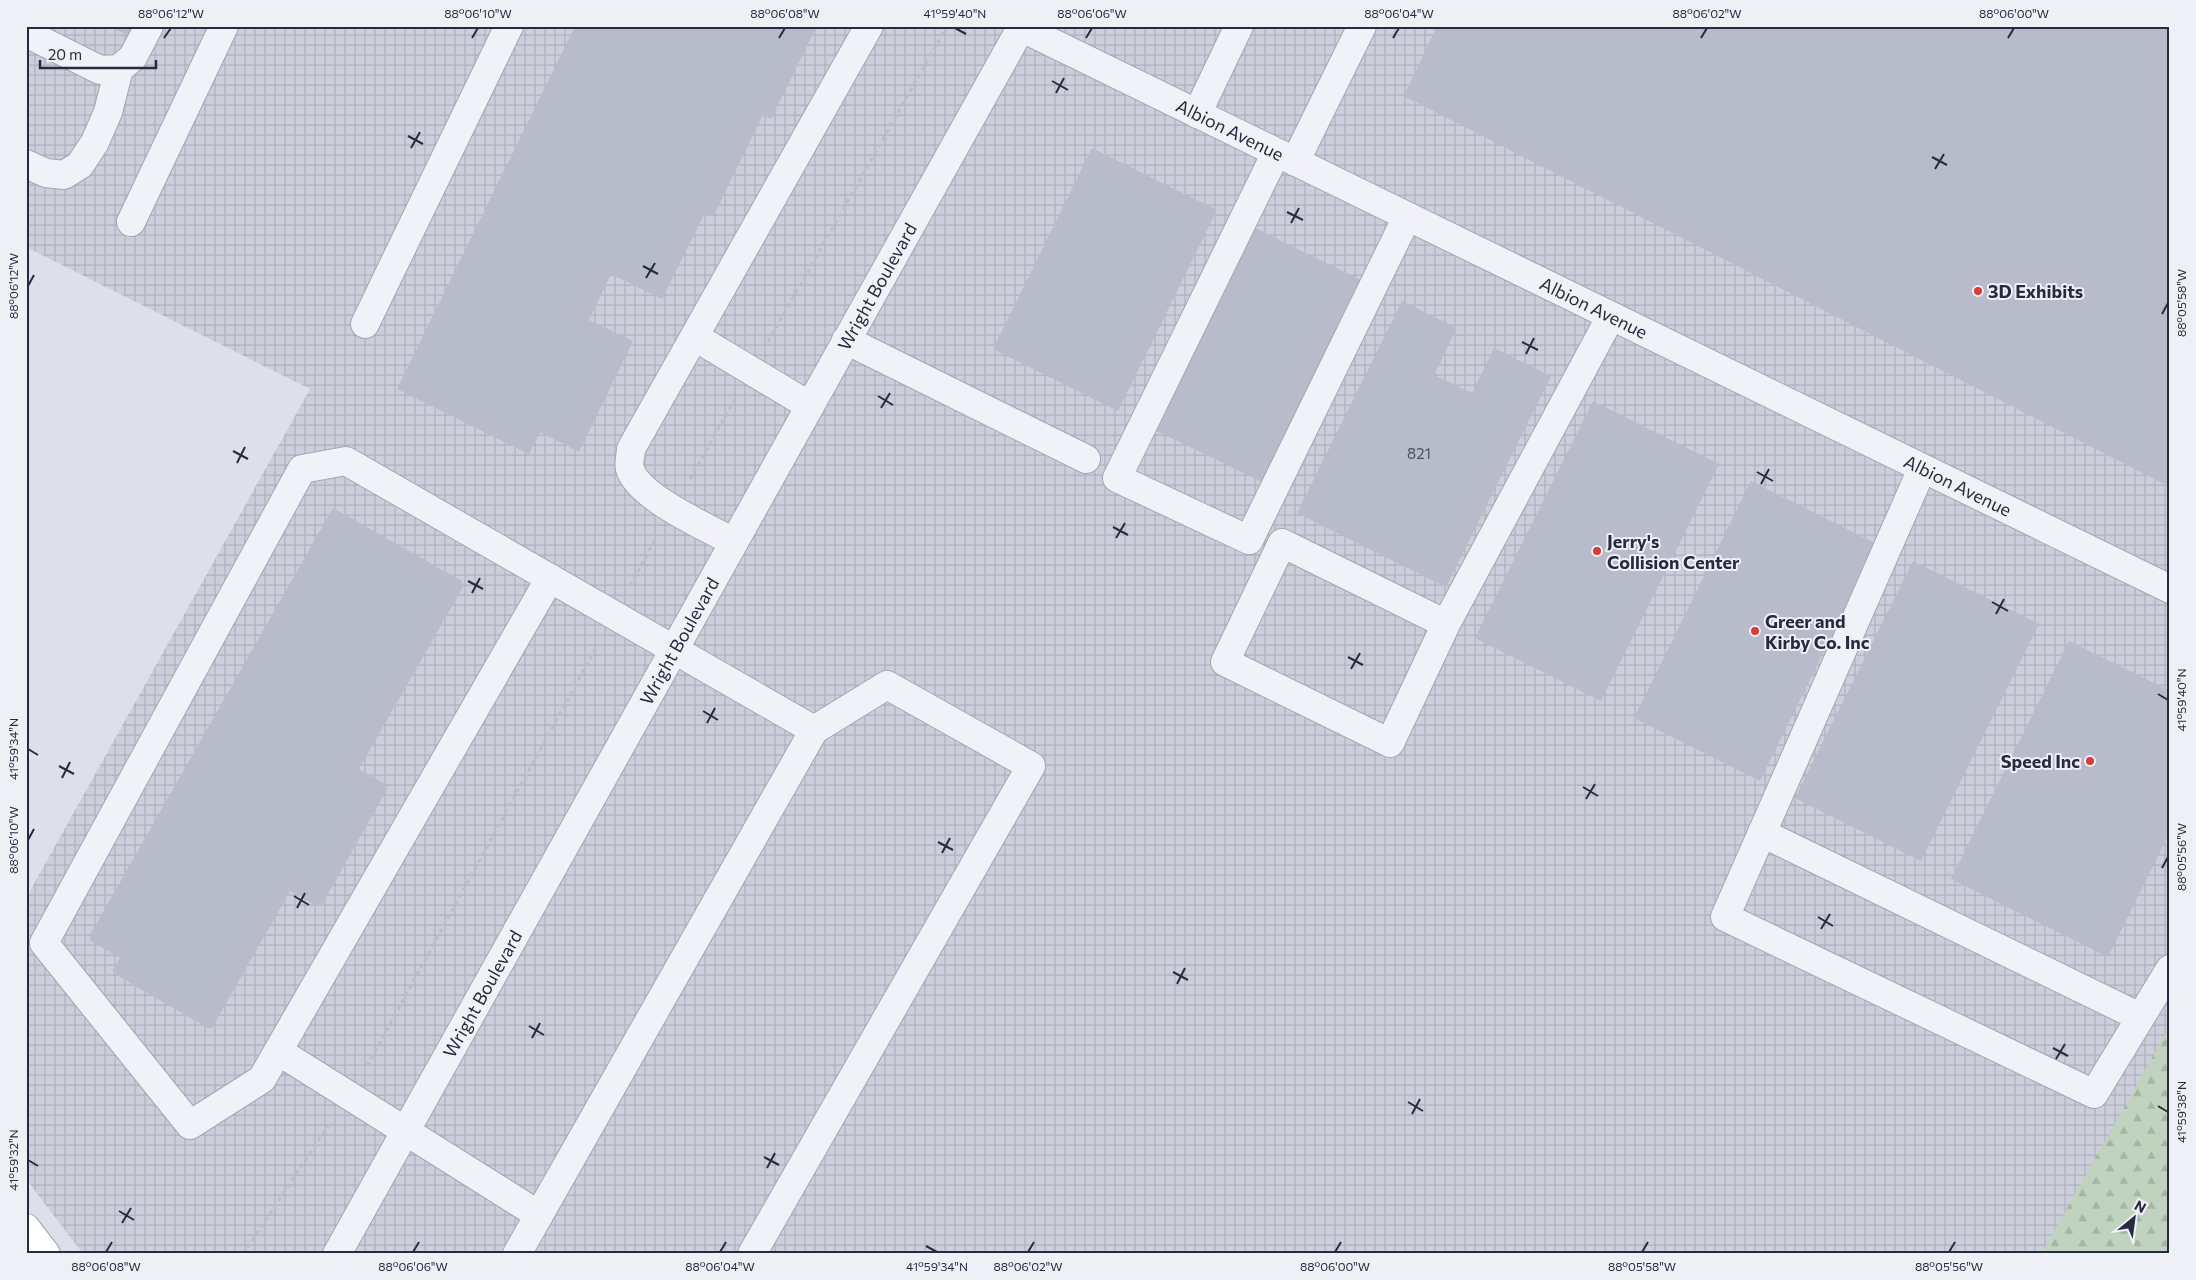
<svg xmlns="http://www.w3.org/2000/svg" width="2196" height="1280" viewBox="0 0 2196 1280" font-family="Commissioner,sans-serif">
<defs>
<pattern id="industrial-grid" width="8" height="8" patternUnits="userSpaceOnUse" patternTransform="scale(1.25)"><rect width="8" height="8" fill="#cccfdb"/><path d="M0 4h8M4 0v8" fill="none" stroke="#afb2bd"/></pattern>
<pattern id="forest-firs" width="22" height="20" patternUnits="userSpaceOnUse" patternTransform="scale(1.25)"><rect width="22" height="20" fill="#c0d3bf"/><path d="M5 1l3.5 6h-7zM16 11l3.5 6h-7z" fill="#a5b5a5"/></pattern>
</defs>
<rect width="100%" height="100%" fill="#dee0e9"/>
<!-- industrial -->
<path fill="url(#industrial-grid)" d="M26,26H2170V1254H83L26,1179V898L310,389L26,247Z"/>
<!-- forest -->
<path fill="url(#forest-firs)" d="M2170,1026V1254H2041Z"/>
<!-- building -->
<path fill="#b8bbc9" d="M109,26H136L131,37Z
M575,26H817L771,119L763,115L713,217L705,213L662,299L611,274L589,320L633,341L579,452L540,432L529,454L397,389Z
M1437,26H2170V487L1404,96Z
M1092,148L1217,210L1118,411L993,349Z
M1253,227L1363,281L1264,483L1153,429Z
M1402,301L1457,328L1434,375L1472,393L1494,348L1551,376L1446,587L1297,513Z
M1593,401L1719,464L1601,701L1475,638Z
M1751,481L1877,544L1760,781L1634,718Z
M333,508L462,581L463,587L359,769L385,784L387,789L322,905L317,906L290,891L212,1028H208L113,973V969L120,958L91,941L90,935Z
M1913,561L2039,624L1921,861L1795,798Z
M2069,641L2170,691V832L2108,957L1951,879Z"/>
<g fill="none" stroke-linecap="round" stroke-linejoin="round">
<defs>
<g id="minor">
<path id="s1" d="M1018,26L2170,589"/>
<path d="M26,33L100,70L119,69"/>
<path d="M1197,114L1239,26"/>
<path d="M1276,153L1117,478L1249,540L1407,217"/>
<path d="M1295,162L1362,26"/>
<path d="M26,164L46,173L64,175L80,165L95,142L108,112L119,69L133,57L149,26"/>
<path d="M131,222L224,26"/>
<path d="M365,324L509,26"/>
<path d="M695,337L810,406"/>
<path d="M846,340L1086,459"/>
<path d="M1922,469L1725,917L2094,1094L2170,969"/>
<path d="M734,542C708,528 638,497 630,469C628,464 631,455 631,449L869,26"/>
<path d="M1446,624L1390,743L1225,662L1282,543L1446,624L1611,316"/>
<path d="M1762,833L2140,1017"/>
<path d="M278,1051L539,1215L814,730L346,461L302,469L44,943L190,1125L262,1079L278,1051L550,578"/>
<path id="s2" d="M337,1254L1022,26"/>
<path d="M517,1254L539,1215"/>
<path d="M752,1254L1031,766L887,685L814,730"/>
</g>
<path id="major" d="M26,1228L46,1254"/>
</defs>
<!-- minor casing -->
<use href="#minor" stroke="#a3a6b3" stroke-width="30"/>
<!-- major casing -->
<use href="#major" stroke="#9da2b5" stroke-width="30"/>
<!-- path -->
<path stroke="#bcbec7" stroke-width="3" stroke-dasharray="4 4" stroke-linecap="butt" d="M768,342L947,26
M690,479L735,399
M630,586L656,538
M367,1066L597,646
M243,1254L330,1123"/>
<!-- minor -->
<use href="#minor" stroke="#f1f2f7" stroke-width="28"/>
<!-- major -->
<use href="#major" stroke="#fff" stroke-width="28"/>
</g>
<!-- ticks -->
<path fill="none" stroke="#262b40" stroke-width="2" d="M955,28L966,34M164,38L171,28M472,38L478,28M779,38L785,28M1086,38L1092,28M1393,38L1399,28M1701,38L1707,28M2008,38L2014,28M1052,81L1068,90M1056,93L1064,78M408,136L423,144M411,148L420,132M1932,157L1947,165M1935,169L1944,154M1287,212L1303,220M1291,223L1299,208M643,266L658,274M646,278L655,263M28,286L34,275M2162,314L2168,303M1522,342L1538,350M1526,354L1534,338M878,396L893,405M881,408L890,393M233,451L248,459M237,463L245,447M1757,472L1773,481M1761,484L1769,469M1113,527L1128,535M1116,538L1125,523M468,581L483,589M472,593L480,578M1992,602L2008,611M1996,614L2004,599M1348,657L1363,665M1351,669L1360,653M2158,694L2168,700M703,711L718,720M707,723L715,708M28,749L38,755M59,766L74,774M62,778L70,762M1583,787L1598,796M1586,799L1595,784M28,840L34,829M938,842L953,850M942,853L950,838M2162,868L2168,857M294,896L309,905M297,908L305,893M1818,917L1833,926M1821,929L1830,914M1173,972L1188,980M1177,984L1185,968M529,1026L544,1035M532,1038L540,1023M2053,1048L2068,1056M2056,1059L2065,1044M1408,1102L1423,1111M2158,1106L2168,1112M1412,1114L1420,1099M764,1157L779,1165M28,1160L38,1166M767,1168L775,1153M119,1211L134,1220M122,1223L131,1208M926,1246L937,1252M106,1252L112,1242M413,1252L419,1242M720,1252L726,1242M1028,1252L1034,1242M1335,1252L1341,1242M1642,1252L1648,1242M1949,1252L1955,1242"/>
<!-- markers -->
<g fill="#d63e3a" stroke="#eef0f6" stroke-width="2">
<circle cx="1978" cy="291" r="5"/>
<circle cx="1597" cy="551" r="5"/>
<circle cx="1755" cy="631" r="5"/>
<circle cx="2090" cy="761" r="5"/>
</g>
<g text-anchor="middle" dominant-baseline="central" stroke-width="4" stroke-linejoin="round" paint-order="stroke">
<!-- number labels -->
<g font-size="15" fill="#4a4f62">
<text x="1419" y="453">821</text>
</g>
<!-- street labels -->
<g font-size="18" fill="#262b40" stroke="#eef0f6">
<text stroke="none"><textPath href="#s1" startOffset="236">Albion Avenue</textPath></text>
<text stroke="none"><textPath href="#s2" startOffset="1108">Wright Boulevard</textPath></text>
<text stroke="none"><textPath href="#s1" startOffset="641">Albion Avenue</textPath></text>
<text stroke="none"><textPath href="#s1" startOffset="1046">Albion Avenue</textPath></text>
<text stroke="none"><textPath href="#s2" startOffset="702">Wright Boulevard</textPath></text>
<text stroke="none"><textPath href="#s2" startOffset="298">Wright Boulevard</textPath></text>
</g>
<!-- poi labels -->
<g font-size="18" font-weight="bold" fill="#262b40" stroke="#eef0f6" text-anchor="start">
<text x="1988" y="291">3D Exhibits</text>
<text x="1607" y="541">Jerry's<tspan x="1607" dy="21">Collision Center</tspan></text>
<text x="1765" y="621">Greer and<tspan x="1765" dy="21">Kirby Co. Inc</tspan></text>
<text x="2080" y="761" text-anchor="end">Speed Inc</text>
</g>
</g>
<!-- border -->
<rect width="2196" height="1280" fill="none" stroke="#eef0f6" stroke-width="55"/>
<!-- north arrow -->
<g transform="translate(2134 1218) rotate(29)" stroke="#eef0f6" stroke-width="4" paint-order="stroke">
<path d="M0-4L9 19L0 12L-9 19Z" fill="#262b40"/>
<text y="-8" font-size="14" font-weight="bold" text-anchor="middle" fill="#262b40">N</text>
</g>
<!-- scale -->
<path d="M40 60v8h116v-8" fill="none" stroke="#262b40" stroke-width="2.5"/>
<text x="48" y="60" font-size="15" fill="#262b40" stroke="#eef0f6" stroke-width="4" paint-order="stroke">20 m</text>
<rect x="28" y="28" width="2140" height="1224" fill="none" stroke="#262b40" stroke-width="2"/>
<g font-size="12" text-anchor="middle" fill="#262b40">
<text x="171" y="18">88°06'12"W</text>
<text x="478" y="18">88°06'10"W</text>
<text x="785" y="18">88°06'08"W</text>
<text x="955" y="18">41°59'40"N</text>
<text x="1092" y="18">88°06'06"W</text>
<text x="1399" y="18">88°06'04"W</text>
<text x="1707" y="18">88°06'02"W</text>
<text x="2014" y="18">88°06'00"W</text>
<text transform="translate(14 286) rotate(-90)" y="4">88°06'12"W</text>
<text transform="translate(2182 303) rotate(-90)" y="4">88°05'58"W</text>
<text transform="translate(2182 700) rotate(-90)" y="4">41°59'40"N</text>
<text transform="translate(14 749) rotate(-90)" y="4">41°59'34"N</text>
<text transform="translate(14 840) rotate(-90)" y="4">88°06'10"W</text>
<text transform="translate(2182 857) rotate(-90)" y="4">88°05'56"W</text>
<text transform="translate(2182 1112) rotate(-90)" y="4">41°59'38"N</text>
<text transform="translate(14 1160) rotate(-90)" y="4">41°59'32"N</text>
<text x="106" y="1271">88°06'08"W</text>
<text x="413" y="1271">88°06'06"W</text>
<text x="720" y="1271">88°06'04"W</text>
<text x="937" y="1271">41°59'34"N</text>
<text x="1028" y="1271">88°06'02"W</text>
<text x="1335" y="1271">88°06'00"W</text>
<text x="1642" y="1271">88°05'58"W</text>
<text x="1949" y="1271">88°05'56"W</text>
</g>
</svg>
